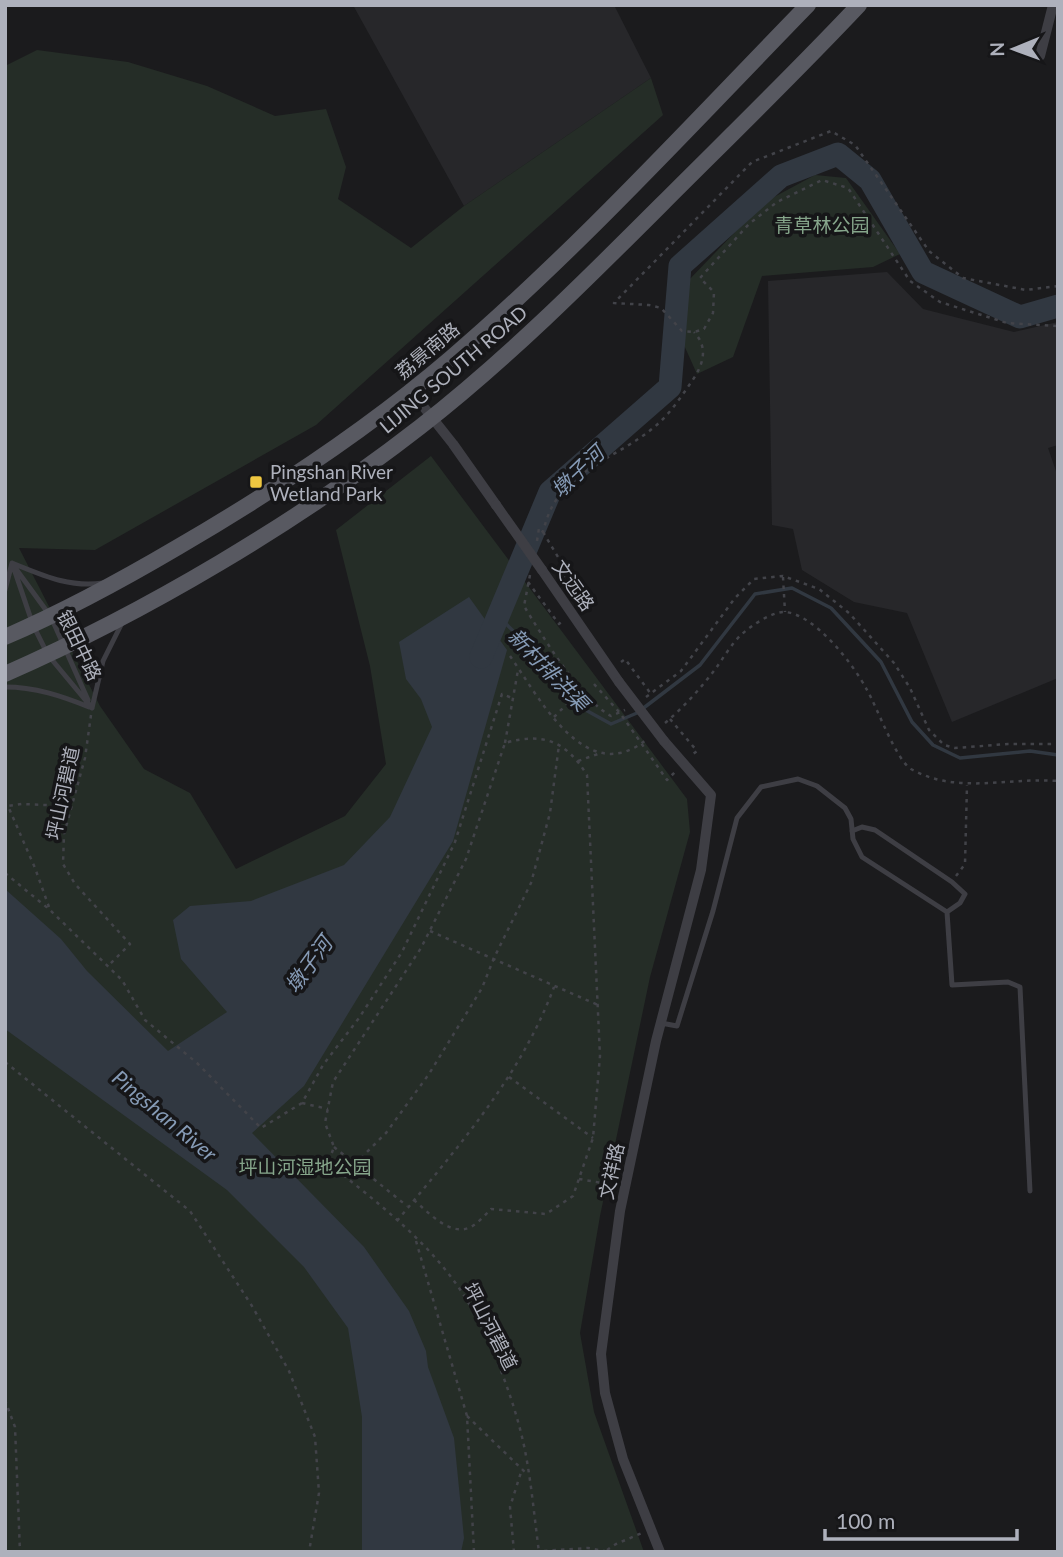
<svg xmlns="http://www.w3.org/2000/svg" width="1063" height="1557" viewBox="0 0 1063 1557" font-family="Lato,'Noto Sans SC',sans-serif">
<rect width="100%" height="100%" fill="#1b1b1d"/>
<!-- built -->
<path fill="#27272a" d="M353,5H614L651,78L464,206Z
M887,272L923,309L1014,332L1058,322V445L1048,448L1058,477V678L952,722L907,613L854,602L802,570L793,529L772,525L768,281Z"/>
<!-- green -->
<path fill="#252d27" d="M37,50L128,62L207,86L275,116L326,109L346,167L338,199L411,248L464,206L651,78L663,115L316,425L95,550L19,548L100,706L144,769L190,793L236,869L345,816L386,764L370,666L336,530L431,456L687,799L690,832L650,977L600,1216L580,1333L594,1412L644,1552H5V66Z
M815,175L846,178L900,254L873,267L762,276L733,357L697,374L679,334L686,283L763,203Z"/>
<!-- water -->
<path fill="#313841" d="M469,597L507,650L453,841L304,1086L252,1133L364,1247L409,1311L426,1351L428,1367L454,1438L464,1538L461,1552H362V1417L348,1328L304,1267L227,1190L5,1029V889L61,939L87,971L168,1051L227,1012L181,959L173,920L190,906L251,901L344,865L390,817L432,727L421,699L406,679L399,642Z"/>
<g fill="none" stroke-linecap="round" stroke-linejoin="round">
<!-- stream -->
<path stroke="#313841" stroke-width="3.5" d="M498,616L559,676L582,708L611,724L637,713L700,665L755,594L792,588L831,608L881,662L912,722L933,745L960,758L1030,751L1058,755"/>
<!-- river -->
<path stroke="#313841" stroke-width="23" d="M481,657L550,492L670,387L680,266L781,176L838,154L870,180L923,272L1020,317L1058,306"/>
<!-- path -->
<path stroke="#424349" stroke-width="2.5" stroke-dasharray="3.5 5" stroke-linecap="butt" d="M1058,286L1026,290L963,278L929,251L855,145L831,131L752,162L614,303L649,305L661,308L682,331L694,332L704,329L713,313L714,292L700,278L749,224L777,202L822,180L848,188L910,281L940,302L1007,323L1058,326
M543,532L567,572L562,579
M537,541L539,528L543,532C549,508 557,494 577,478C603,457 638,444 662,420C674,408 683,394 692,381C703,365 709,348 694,332
M530,575L524,606C543,637 581,700 611,716L625,710
M783,577L785,612
M528,582L559,624L563,620
M510,656C539,697 586,790 647,739
M621,662L625,659L651,694
M594,684L620,713L667,780L675,772
M646,697L681,671L735,598L754,579L783,576L819,589L849,613L894,663L910,688L929,730L944,745L955,748L1008,744H1058
M91,715L85,758L64,834L63,864L75,884L130,944L108,966
M554,717L565,706L583,692
M670,719L697,751L693,754
M665,723C684,707 701,688 716,668C724,657 732,643 742,634C751,626 771,612 784,612C814,613 854,665 867,690C877,707 896,760 911,769C957,795 1008,777 1058,781
M505,743L518,670
M578,761L598,754
M5,873L50,910L122,980L145,1020L197,1063L261,1128L302,1103L323,1065L359,1018L402,952L455,842L502,694L512,698
M956,876L965,864L967,785
M49,907L35,868L8,806L22,804L70,806
M430,931L598,1005
M5,1062L190,1211L252,1306L289,1371L315,1437L319,1493L309,1552
M509,1077L593,1138
M302,1103L328,1109
M334,1147L407,1206
M355,1164L386,1133L429,1074L482,988L494,958L531,883L550,813L559,745
M579,1179L614,1185
M414,1200C429,1213 453,1240 474,1225C480,1221 486,1214 491,1209L546,1214L573,1196L593,1138L600,1056L587,775C566,741 543,732 505,743L466,859L421,948L333,1082L325,1123L334,1147L328,1163C378,1203 434,1245 468,1302C492,1343 512,1394 523,1441C531,1477 534,1515 539,1552
M397,1221C457,1148 521,1076 554,987
M416,1241L467,1416L474,1552
M5,1400L15,1427L20,1552
M467,1416L528,1475
M607,1550L616,1544L642,1533
M514,1552L510,1507L522,1469
M527,1552L588,1548L610,1552"/>
<!-- service -->
<path stroke="#3e3e44" stroke-width="5" d="M12,563L33,625L48,655L92,708
M12,563C42,575 69,588 103,583
M16,569L51,617L88,700
M5,590L12,563
M5,687C35,687 62,696 89,707
M92,708L103,661L122,623
M852,831L862,827L875,830L952,882L965,894L960,903L947,912
M661,1023L677,1026L713,911L737,818L761,787L798,779L817,786L845,808L851,819L853,839L862,857L947,912L952,985L1008,982L1020,987L1030,1191"/>
<!-- minor -->
<path stroke="#3e3e44" stroke-width="10" d="M1040,56L1053,5
M411,391L453,444L496,505
M542,570L619,682
M660,1552L623,1459L605,1393L601,1354L620,1211L656,1041L701,870L711,795L664,741"/>
<!-- primary -->
<path stroke="#585961" stroke-width="16" d="M5,637C65,611 122,580 178,547C274,491 367,430 451,358C578,249 691,125 808,5
M5,674C146,612 298,522 420,427C506,360 584,282 662,204C728,138 795,73 859,5"/>
<!-- minor-bridge -->
<path stroke="#3e3e44" stroke-width="10" d="M496,505L542,570
M619,682L664,741"/>
</g>
<!-- markers -->
<rect fill="#efc741" stroke="#161618" stroke-width="2.5" x="249" y="475" width="14" height="14" rx="3.5"/>
<g text-anchor="middle" dominant-baseline="central" stroke-width="7" stroke-linejoin="round" paint-order="stroke">
<!-- park labels -->
<g font-size="19" fill="#86a68b" stroke="#161618">
<text x="822" y="224">青草林公园</text>
<text x="305" y="1166">坪山河湿地公园</text>
</g>
<!-- street labels -->
<g font-size="19" fill="#aeb1bc" stroke="#161618">
<text transform="translate(427 350) rotate(-40)">荔景南路</text>
<text transform="translate(453 369) rotate(-40)">LIJING SOUTH ROAD</text>
<text transform="translate(574 585) rotate(55)">文远路</text>
<text transform="translate(80 645) rotate(64)">银田中路</text>
<text transform="translate(62 793) rotate(-78)">坪山河碧道</text>
<text transform="translate(611 1171) rotate(-78)">文祥路</text>
<text transform="translate(491 1326) rotate(63)">坪山河碧道</text>
</g>
<!-- poi labels -->
<g font-size="19" fill="#aeb1bc" stroke="#161618" text-anchor="start">
<text x="270" y="471">Pingshan River<tspan x="270" dy="22">Wetland Park</tspan></text>
</g>
<!-- water labels -->
<g font-size="21" font-style="italic" fill="#869bb6" stroke="#161618">
<text transform="translate(577 471) rotate(-44)">墩子河</text>
<text transform="translate(549 669) rotate(46)">新村排洪渠</text>
<text transform="translate(308 964) rotate(-54)">墩子河</text>
<text transform="translate(165 1115) rotate(40)">Pingshan River</text>
</g>
</g>
<!-- border -->
<rect width="1063" height="1557" fill="none" stroke="#aeb1bc" stroke-width="14"/>
<!-- north arrow -->
<g transform="translate(1014 49) rotate(269)" stroke="#161618" stroke-width="5" paint-order="stroke">
<path d="M0-5L12 26L0 18L-12 26Z" fill="#aeb1bc"/>
<text y="-10" font-size="19" font-weight="bold" text-anchor="middle" fill="#aeb1bc">N</text>
</g>
<!-- scale -->
<path d="M825 1529v10h192v-10" fill="none" stroke="#aeb1bc" stroke-width="3.5"/>
<text x="836" y="1529" font-size="21" fill="#aeb1bc" stroke="#161618" stroke-width="5" paint-order="stroke">100 m</text>
</svg>
